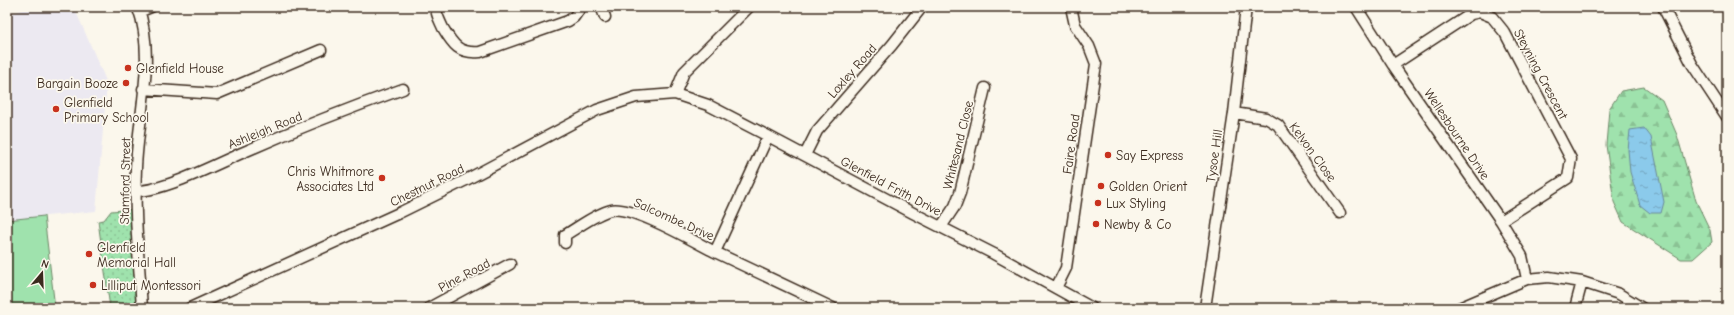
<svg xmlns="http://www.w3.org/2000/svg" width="1734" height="315" viewBox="0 0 1734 315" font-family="'Comic Neue',sans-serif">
<defs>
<pattern id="grass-dots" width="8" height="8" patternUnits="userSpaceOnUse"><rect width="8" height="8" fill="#9fe2ad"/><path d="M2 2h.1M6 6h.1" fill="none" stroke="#8ac294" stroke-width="1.8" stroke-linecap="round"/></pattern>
<pattern id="forest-firs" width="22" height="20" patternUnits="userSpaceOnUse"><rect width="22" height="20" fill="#9fe2ad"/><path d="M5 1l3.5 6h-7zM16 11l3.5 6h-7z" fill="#8ac294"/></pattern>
<pattern id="water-ripples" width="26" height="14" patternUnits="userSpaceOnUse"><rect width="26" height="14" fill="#8bcaeb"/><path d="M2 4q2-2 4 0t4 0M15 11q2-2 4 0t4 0" fill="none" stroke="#73a4be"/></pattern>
</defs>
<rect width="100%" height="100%" fill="#fbf7ec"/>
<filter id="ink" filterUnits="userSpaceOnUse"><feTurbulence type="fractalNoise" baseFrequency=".025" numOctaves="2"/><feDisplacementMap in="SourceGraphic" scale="8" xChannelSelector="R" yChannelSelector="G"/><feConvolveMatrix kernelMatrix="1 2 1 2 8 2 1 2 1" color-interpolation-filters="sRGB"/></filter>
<g filter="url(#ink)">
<!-- built -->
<path fill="#ece9f1" d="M31,7H74L107,83L96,211L7,220V15Z"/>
<!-- grass -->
<path fill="url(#grass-dots)" stroke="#6d8666" d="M136,209L142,308H110L98,221L104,220L111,211Z"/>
<!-- forest -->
<path fill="url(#forest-firs)" stroke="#6d8666" d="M1644,87L1662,100L1677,135L1696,201L1710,230L1712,242L1693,259H1681L1623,222L1614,202L1606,145L1609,109L1621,91Z"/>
<!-- green -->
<path fill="#9fe2ad" stroke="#6d8666" d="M44,216L55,308H7V220Z"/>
<!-- water -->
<path fill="url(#water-ripples)" stroke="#6b8a99" d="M1644,128L1651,137L1664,202L1661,213H1650L1640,205L1630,172L1628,150L1630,130Z"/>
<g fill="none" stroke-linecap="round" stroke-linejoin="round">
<defs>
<path id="minor" d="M138,7C156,58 138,115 136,168C134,214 139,261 142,308
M436,7C436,15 440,21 443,28C453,45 459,54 480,52L568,21L574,17L581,7
M603,7L602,9L605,17
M1356,7L1393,65L1501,221L1522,256L1527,279
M1663,7L1692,64L1727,117
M139,12L151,7
M1393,65L1471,14L1480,12L1492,17L1505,33L1571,159L1568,178L1501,221
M143,89L217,94L321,50
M675,94L684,72L749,7
M1234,113L1266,118L1278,125L1340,213
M768,136L715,252L833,308
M805,155L817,131L892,45L922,7
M136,191C165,191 216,164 244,152C296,129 350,108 403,89
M941,227L955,206L960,193L985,88
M565,243V235C579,227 595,214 611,210C632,205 693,241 715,252
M1056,288L1066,268L1096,64L1089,46L1075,25L1071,7
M190,308L399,213L464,181L597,110L636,97L675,94L708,105L768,136L913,213L994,254L1092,308
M429,308L510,264
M1205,308L1234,113L1246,7
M1459,308L1527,279L1549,277L1582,282L1619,294L1642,308
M1575,308L1582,282"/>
</defs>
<!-- minor casing -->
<use href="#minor" stroke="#3b2a1e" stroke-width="13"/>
<!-- minor -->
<use href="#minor" stroke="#fbf7ec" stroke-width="10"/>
</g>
</g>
<!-- markers -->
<g fill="#c8321e" stroke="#fbf7ec" stroke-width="1.5">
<circle cx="128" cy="68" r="4"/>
<circle cx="126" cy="83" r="4"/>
<circle cx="56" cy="109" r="4"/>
<circle cx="1108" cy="155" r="4"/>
<circle cx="382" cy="178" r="4"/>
<circle cx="1101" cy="186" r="4"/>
<circle cx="1098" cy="203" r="4"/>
<circle cx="1096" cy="224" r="4"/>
<circle cx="89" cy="254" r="4"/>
<circle cx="93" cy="285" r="4"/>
</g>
<g text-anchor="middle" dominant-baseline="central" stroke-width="3.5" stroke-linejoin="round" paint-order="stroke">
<!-- poi labels -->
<g font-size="13" fill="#3b2a1e" stroke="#fbf7ec" text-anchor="start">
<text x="136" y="68">Glenfield House</text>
<text x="118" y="83" text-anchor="end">Bargain Booze</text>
<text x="64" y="102">Glenfield<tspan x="64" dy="15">Primary School</tspan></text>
<text x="1116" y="155">Say Express</text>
<text x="374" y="171" text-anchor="end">Chris Whitmore<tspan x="374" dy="15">Associates Ltd</tspan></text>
<text x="1109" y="186">Golden Orient</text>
<text x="1106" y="203">Lux Styling</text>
<text x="1104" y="224">Newby &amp; Co</text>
<text x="97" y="247">Glenfield<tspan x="97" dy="15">Memorial Hall</tspan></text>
<text x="101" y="285">Lilliput Montessori</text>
</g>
<!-- street labels -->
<g font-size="13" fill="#3b2a1e" stroke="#fbf7ec">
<text transform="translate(852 71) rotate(-49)">Loxley Road</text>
<text transform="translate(1541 74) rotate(62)">Steyning Crescent</text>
<text transform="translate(265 130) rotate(-22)">Ashleigh Road</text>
<text transform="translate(1457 134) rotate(56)">Wellesbourne Drive</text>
<text transform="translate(1071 144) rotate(-82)">Faire Road</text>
<text transform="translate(958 145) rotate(-76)">Whitesand Close</text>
<text transform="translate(1313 152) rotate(54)">Kelvon Close</text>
<text transform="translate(1214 156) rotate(-82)">Tysoe Hill</text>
<text transform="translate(125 181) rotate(-89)">Stamford Street</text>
<text transform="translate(427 185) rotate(-26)">Chestnut Road</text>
<text transform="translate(891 186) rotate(28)">Glenfield Frith Drive</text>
<text transform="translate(674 219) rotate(24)">Salcombe Drive</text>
<text transform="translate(464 275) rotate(-28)">Pine Road</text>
</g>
</g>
<!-- margin -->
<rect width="1734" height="315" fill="none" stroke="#fbf7ec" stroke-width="24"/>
<rect x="12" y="12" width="1710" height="291" fill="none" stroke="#3b2a1e" stroke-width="1.5" filter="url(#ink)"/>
<!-- north arrow -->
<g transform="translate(42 273) rotate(19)" stroke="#fbf7ec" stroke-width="3" paint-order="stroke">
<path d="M0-3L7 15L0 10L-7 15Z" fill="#3b2a1e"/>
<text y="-6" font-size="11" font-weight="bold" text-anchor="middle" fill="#3b2a1e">N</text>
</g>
</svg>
